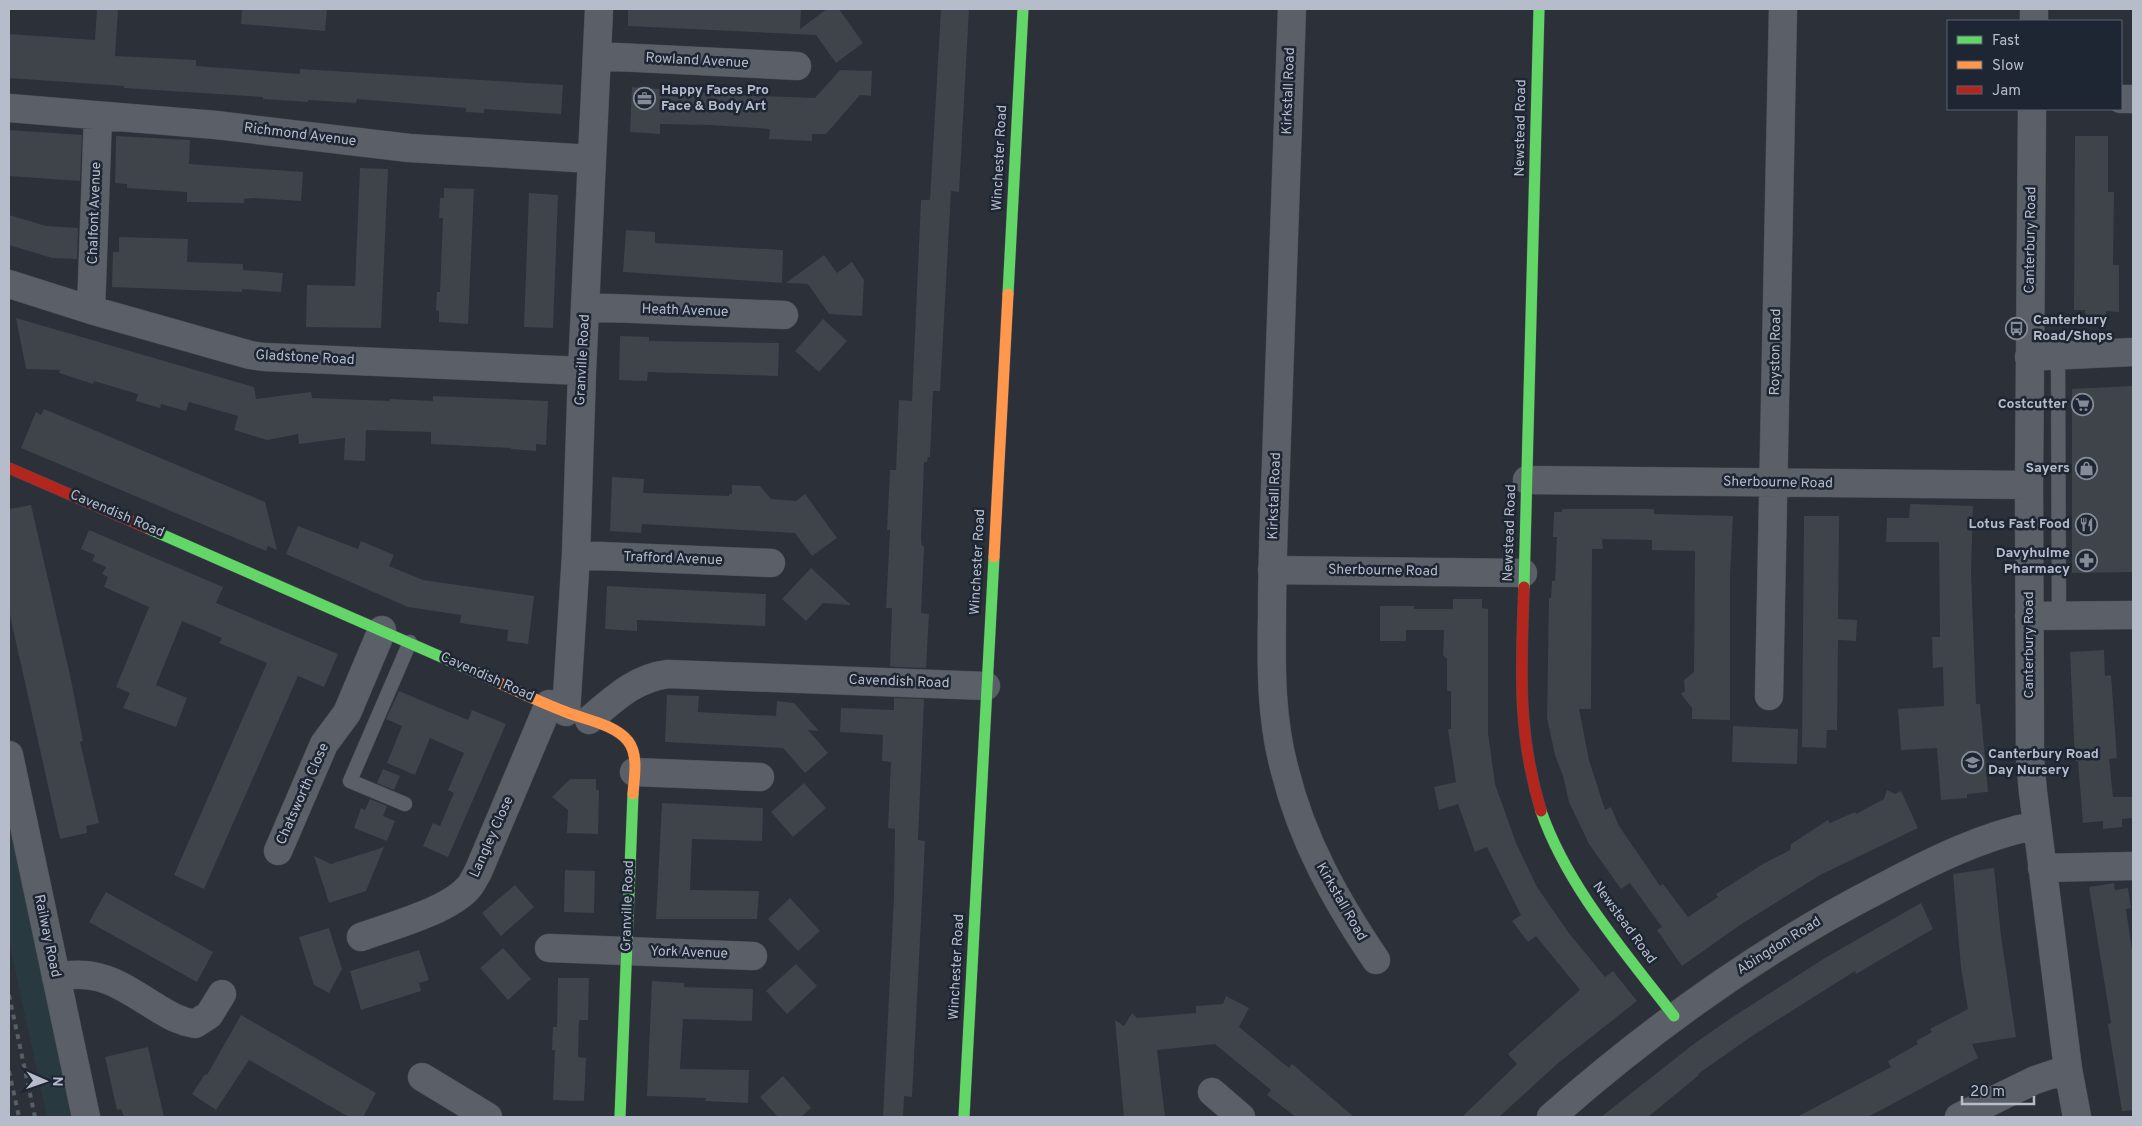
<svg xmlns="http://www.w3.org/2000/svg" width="2142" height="1126" viewBox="0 0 2142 1126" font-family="Overpass,sans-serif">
<rect width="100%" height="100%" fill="#2b3039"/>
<!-- green -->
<path fill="#283a3f" d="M9,817L73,1117H47L9,942Z"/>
<!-- building -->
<path fill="#3f444b" d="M97,9H118L115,56L196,60V66L300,74V69L563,85L561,114L484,109V113L466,112V108L357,99L356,103L308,100V102L263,99V97L124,88V86L9,78V34L95,40Z
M242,9H327L325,31L241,24Z
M628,9H801L800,29L827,9H839L863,43L836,63L816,35L628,26Z
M941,9H969L959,192L951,191L940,391H933L930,457H928L927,462H924L921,540L922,546H924L921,613L929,614L926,668L895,667L890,666L892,608H886L890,530H887L890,470H896L899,400L912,401L921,200H930Z
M840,70L872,71L871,96L860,95L826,134H812V141L769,139L770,129L711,125L660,124V134L630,132L632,87L732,95L815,98Z
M9,130L82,135L80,181L9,176Z
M116,136L190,140L189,164L303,172L301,201L254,198L244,199V203L187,202V192L127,188V184L115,183Z
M2075,136H2108V192H2114L2113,265H2119V312L2106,311V318H2085V310H2074Z
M360,168L388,169L381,328L306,327L307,285L355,286Z
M444,188L474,189L468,324L439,322V311L436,310L437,292H440L443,218H439L440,198H444Z
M529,193L558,195L553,328L524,327Z
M9,215L46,226L78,228L77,259L52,258L9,245Z
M626,230L655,232V243L783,250L782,283L623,272Z
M119,237L188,239L187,262L243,264V270L283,273L281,292L242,289V292L112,287L113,252H119Z
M824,255L837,273L852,262L864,280L862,316L829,314L808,284L786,283Z
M16,318L254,387L256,399L311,392L312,398L390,401V399L433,401V396L548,401L546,445L536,444V451L511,449V448L431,444V432L366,430L365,461L344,460L345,438L299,444L298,434L267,440L234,430L238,416L189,402L186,411L161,404L160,408L136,401L138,394L94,381L93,384L59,373L60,370L26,369Z
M823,319L847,341L819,372L795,351Z
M620,336L649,337V341L779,343L778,376L648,372L647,381L619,380Z
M2133,386V572L2072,573V389Z
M44,409L265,502L277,550L268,546L266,551L21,448L36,412L41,415Z
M612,477L644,479L643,493L729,496V494H732V485L760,486L771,499L796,501L805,494L837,538L812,556L795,533L642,524L641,533L610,531Z
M1910,504L1973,506L1971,572L1976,704H1980L1988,792L1967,794V798L1941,800L1937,748L1901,750L1898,709L1944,706L1943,667L1933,668L1932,637H1940L1939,542H1886L1887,518H1909Z
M31,505L70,675L83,741L80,742L99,823L86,826L87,833L60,839L9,611V509Z
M1562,509H1654V514L1733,516L1730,576V720L1692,719V708L1681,694L1685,691L1684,680L1694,672L1695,551L1652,550V540L1602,539L1603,549H1592L1591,709H1579L1589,760L1605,810L1611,807L1619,826L1660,886L1663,884L1688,917L1718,897L1716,894L1763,864L1790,850L1791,844L1828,820L1830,823L1855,812L1856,814L1884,799L1887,790L1895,794L1901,791L1918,828L1822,874L1740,925L1682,966L1657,930L1662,927L1630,883L1621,889L1589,844L1569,802L1563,776L1555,755L1547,718L1549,598H1551L1552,581H1555L1557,537H1553L1554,512H1562Z
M1804,516H1839L1838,619L1857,620L1856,641L1838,640L1837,730H1827L1826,748L1802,747Z
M298,526L358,549L361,541L394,555L389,566L423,580L534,596L528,644L507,641L508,630L460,623L461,615L408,607L286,554Z
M89,530L223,587L216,603L338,654L324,687L298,676L204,889L174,875L267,663L219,643L222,638L182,621L156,685L187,698L176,727L123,708L130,693L116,687L149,607L104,587L108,577L102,574L106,567L92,561L95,555L81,549Z
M811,568L851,605L823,603L806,621L782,599Z
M607,586L766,594L765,626L637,620V631L605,629Z
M1453,599H1482V608L1488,609V733L1495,784L1516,843L1537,887L1568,932L1605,977L1613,971L1637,1001L1557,1064L1499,1117H1462L1517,1064L1508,1054L1580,990L1536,936L1528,942L1512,921L1521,915L1487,847L1475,852L1458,804L1439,810L1434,787L1456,782L1448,729H1451V691H1447V659L1443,655L1444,630H1406V641H1380V606H1414V609H1453Z
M2104,650L2105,676L2111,675L2117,758L2109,759L2113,797H2133V818L2122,819V827L2103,829V821L2083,823L2078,761H2075L2070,652Z
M399,691L468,720L472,710L506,724L448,857L423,846L433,823L440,826L454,793L448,790L464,753L430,738L415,775L387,763L402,726L386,719Z
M667,695L699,696L698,712L776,716L777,701L794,703L819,731L808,730L828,753L805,773L783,748L665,742Z
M894,698L924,699L918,840L925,841L912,1097L904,1096L903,1117H883L894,896L895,829L888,828L891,762L882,761L883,735L840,732L841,708L894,710Z
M1733,726L1798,729L1797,764L1732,762Z
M383,769L400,776L394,790L377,783Z
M570,779H596V790H599L598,834L567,833L568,810L552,797Z
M804,783L826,808L793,837L771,812Z
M370,799L387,806L383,816L395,821L387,841L354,828L361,808L365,810Z
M662,803L763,808L762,841L692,839L690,890L759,891L757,919H656Z
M384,847L366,891L329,903L314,856L331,864Z
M1994,868L2001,936L2016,1037L1972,1044L1978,1058L1868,1117H1797L1891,1067L1888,1061L1918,1044L1916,1041L1932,1032L1930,1029L1968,1009L1961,968L1953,874Z
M565,870L595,871L594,913L564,912Z
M2114,883L2115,890L2128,888L2131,908L2126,909L2133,957V1110L2122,1111L2108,1024L2111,1023L2089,887Z
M515,885L534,907L501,936L482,913Z
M106,892L213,952L197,982L89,922Z
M790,898L820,931L798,951L768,919Z
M1921,903L1933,929L1856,974L1855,971L1752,1036L1698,1074L1699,1075L1648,1117H1601L1695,1043L1731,1018L1825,958Z
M329,928L342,969L329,993L314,985L299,937Z
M503,948L531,979L508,1000L480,968Z
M419,950L429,980L419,983L421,991L361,1010L350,971Z
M796,964L817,986L787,1014L766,991Z
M558,978H589L588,1020H579L578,1057L586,1058L584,1101L553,1100L555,1050H552L553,1027H557Z
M652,981L684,983V987L753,989L752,1021L683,1019L680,1069L749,1070L748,1103L705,1101L706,1098L647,1096Z
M1226,996L1249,1008L1239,1027L1289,1068L1292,1064L1354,1117H1296L1267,1095L1271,1090L1215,1044L1157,1050L1165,1117H1124L1115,1020L1124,1026L1132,1013L1137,1018L1196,1013V1006L1223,1004Z
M241,1015L376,1093L363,1117H349L249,1060L216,1110L192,1094L205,1074L207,1075Z
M148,1047L164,1117H124L121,1109L117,1110L105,1057Z
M783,1076L811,1108L801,1117H778L760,1097Z"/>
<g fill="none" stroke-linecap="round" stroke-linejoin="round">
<defs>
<path id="lane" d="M2058,356L2059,616
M405,804L350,781L410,642"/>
<path id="street" d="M1292,9C1287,160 1281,312 1276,464C1274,515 1272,565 1272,616C1271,668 1271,721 1285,771C1302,840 1336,901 1376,960
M2034,21V9
M597,56L797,66
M2121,99H2133
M9,108L216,125L409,148L592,159
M2032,109L2029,485L2030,759L2033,792L2068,1069L2077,1117
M9,284L91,310L250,355L264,357L582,371
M586,307L784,315
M91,310L98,116
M2029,357L2133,352
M1527,480L2029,485
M576,555L771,563
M1272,570L1523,573
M2029,616L2133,615
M1769,696L1783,9
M566,712L576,555L582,371L599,9
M589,720C614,699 635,678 668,674L986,686
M9,755L86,1117
M634,772L760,777
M278,851L324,744L347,713L382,630
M2042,868L2133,866
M361,937C391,926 448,911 468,888C472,884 475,877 478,872L549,704
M549,948L753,956
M56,977C101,968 123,987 159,1009C171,1016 181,1022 195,1024L209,1015L222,994
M422,1077L488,1117
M1212,1092L1241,1117
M1551,1117C1653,1027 1762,949 1883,887C1932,861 1982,836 2037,825
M1959,1117L2035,1080L2068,1069"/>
<path id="fast" d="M1008,294L1023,9
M147,528L471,670
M1524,587L1539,9
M1541,811C1568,888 1625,952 1674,1016
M620,1117L633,794
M964,1117L994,557"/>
<path id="slow" d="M994,557L1008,294
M471,670C503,684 534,700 566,712C586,720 614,724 628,741C639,755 634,778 633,794"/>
<path id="jam" d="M9,468L147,528
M1524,587C1521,668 1517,732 1541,811"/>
</defs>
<!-- lane casing -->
<use href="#lane" stroke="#474b52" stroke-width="15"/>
<!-- street casing -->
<use href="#street" stroke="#474b52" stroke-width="29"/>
<!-- fast casing -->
<use href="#fast" stroke="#474b52" stroke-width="12"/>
<!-- slow casing -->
<use href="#slow" stroke="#474b52" stroke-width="12"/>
<!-- jam casing -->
<use href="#jam" stroke="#474b52" stroke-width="12"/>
<!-- lane -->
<use href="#lane" stroke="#5b5f67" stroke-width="14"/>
<!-- street -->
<use href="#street" stroke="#5b5f67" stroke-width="28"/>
<!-- fast -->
<use href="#fast" stroke="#63d668" stroke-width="11"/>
<!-- slow -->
<use href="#slow" stroke="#ff974d" stroke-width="11"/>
<!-- jam -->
<use href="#jam" stroke="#b3261e" stroke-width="11"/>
<!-- rail -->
<path stroke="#5a5e64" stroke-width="4" stroke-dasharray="5 5" stroke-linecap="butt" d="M9,995L35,1117
M9,1071L19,1117"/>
</g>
<!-- icons -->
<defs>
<symbol id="office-ring" viewBox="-11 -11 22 22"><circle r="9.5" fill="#1e2634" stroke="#858b97" stroke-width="1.5"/><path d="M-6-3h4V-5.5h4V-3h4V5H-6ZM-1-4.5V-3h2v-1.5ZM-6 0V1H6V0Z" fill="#858b97"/></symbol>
<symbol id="bus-ring" viewBox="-11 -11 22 22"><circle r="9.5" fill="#1e2634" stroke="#858b97" stroke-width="1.5"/><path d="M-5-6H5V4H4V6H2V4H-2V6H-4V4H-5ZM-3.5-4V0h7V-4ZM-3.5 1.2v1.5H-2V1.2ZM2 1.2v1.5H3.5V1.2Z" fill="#858b97"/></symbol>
<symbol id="supermarket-ring" viewBox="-11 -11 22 22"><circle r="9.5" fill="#1e2634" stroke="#858b97" stroke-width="1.5"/><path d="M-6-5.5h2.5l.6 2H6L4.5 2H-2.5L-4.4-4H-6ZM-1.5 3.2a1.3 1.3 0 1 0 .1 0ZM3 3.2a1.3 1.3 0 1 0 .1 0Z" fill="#858b97"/></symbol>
<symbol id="shop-ring" viewBox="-11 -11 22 22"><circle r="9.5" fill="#1e2634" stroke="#858b97" stroke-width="1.5"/><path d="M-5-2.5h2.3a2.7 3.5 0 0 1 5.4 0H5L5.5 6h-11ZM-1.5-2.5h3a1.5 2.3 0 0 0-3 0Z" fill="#858b97"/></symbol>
<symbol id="restaurant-ring" viewBox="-11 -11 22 22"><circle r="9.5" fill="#1e2634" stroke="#858b97" stroke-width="1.5"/><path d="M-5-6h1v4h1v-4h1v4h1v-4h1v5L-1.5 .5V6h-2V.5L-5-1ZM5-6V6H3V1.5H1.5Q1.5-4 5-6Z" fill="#858b97"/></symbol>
<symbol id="pharmacy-ring" viewBox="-11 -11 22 22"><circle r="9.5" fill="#1e2634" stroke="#858b97" stroke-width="1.5"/><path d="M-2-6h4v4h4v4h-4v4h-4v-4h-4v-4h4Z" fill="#858b97"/></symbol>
<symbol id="school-ring" viewBox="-11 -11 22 22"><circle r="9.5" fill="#1e2634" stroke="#858b97" stroke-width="1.5"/><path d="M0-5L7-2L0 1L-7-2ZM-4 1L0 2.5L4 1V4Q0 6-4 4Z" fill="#858b97"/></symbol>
</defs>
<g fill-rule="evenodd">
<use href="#office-ring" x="632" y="86" width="25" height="25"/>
<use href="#bus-ring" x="2004" y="316" width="25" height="25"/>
<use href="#supermarket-ring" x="2070" y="392" width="25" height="25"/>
<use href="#shop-ring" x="2074" y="456" width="25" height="25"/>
<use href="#restaurant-ring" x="2074" y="512" width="25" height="25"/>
<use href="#pharmacy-ring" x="2074" y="548" width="25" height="25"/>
<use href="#school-ring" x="1960" y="750" width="25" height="25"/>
</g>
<g text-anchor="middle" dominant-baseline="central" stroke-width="5" stroke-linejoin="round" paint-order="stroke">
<!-- street labels -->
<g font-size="14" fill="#b6bcc9" stroke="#1e2634">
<text transform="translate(697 61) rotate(3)">Rowland Avenue</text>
<text transform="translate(1289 91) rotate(-88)">Kirkstall Road</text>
<text transform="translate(1521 128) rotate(-89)">Newstead Road</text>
<text transform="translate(300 135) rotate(7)">Richmond Avenue</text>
<text transform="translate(1000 158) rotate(-87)">Winchester Road</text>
<text transform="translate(95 213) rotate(-88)">Chalfont Avenue</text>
<text transform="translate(2031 240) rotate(-89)">Canterbury Road</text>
<text transform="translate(685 311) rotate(2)">Heath Avenue</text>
<text transform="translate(1776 352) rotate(-89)">Royston Road</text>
<text transform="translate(305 358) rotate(3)">Gladstone Road</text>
<text transform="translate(583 360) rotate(-87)">Granville Road</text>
<text transform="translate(1778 483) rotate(1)">Sherbourne Road</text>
<text transform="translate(1275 496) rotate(-88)">Kirkstall Road</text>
<text transform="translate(117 514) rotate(23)">Cavendish Road</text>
<text transform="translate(1510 533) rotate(-88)">Newstead Road</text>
<text transform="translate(673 559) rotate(2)">Trafford Avenue</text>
<text transform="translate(978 562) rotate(-87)">Winchester Road</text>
<text transform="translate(1383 571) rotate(1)">Sherbourne Road</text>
<text transform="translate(2029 645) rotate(-90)">Canterbury Road</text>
<text transform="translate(487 677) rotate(24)">Cavendish Road</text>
<text transform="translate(899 682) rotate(2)">Cavendish Road</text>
<text transform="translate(303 794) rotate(-66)">Chatsworth Close</text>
<text transform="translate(492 837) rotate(-66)">Langley Close</text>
<text transform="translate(1341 902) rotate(60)">Kirkstall Road</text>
<text transform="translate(628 906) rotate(-88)">Granville Road</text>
<text transform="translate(1624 923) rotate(54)">Newstead Road</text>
<text transform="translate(47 936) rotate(78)">Railway Road</text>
<text transform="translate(1779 946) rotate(-32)">Abingdon Road</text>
<text transform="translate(689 953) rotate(2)">York Avenue</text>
<text transform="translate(957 967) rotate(-87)">Winchester Road</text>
</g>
<!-- poi labels -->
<g font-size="14" font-weight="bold" fill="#b6bcc9" stroke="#1e2634" text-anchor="end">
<text x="661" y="90" text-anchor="start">Happy Faces Pro<tspan x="661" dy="16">Face &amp; Body Art</tspan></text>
<text x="2033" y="320" text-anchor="start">Canterbury<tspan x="2033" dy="16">Road/Shops</tspan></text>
<text x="2067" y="404">Costcutter</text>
<text x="2070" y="468">Sayers</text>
<text x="2070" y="524">Lotus Fast Food</text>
<text x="2070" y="553">Davyhulme<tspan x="2070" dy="16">Pharmacy</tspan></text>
<text x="1988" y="754" text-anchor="start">Canterbury Road<tspan x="1988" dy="16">Day Nursery</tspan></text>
</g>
</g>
<!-- border -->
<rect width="2142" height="1126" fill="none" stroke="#b6bcc9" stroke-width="20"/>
<!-- legend -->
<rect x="1947" y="20" width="175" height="90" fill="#1e2634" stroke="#5b6270"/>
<rect x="1957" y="36" width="25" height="8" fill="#63d668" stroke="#5b6270"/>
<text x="1992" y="45" font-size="15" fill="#b6bcc9">Fast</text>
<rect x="1957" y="61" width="25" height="8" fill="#ff974d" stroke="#5b6270"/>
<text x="1992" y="70" font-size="15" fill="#b6bcc9">Slow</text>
<rect x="1957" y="86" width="25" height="8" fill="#b3261e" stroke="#5b6270"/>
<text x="1992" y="95" font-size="15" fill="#b6bcc9">Jam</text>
<!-- north arrow -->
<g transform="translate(45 1081) rotate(92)" stroke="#1e2634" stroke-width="4" paint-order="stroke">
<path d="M0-4L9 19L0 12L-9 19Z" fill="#b6bcc9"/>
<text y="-8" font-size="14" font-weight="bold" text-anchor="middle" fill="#b6bcc9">N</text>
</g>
<!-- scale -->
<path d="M1962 1096v8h72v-8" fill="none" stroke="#b6bcc9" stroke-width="2.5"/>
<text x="1970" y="1096" font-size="15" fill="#b6bcc9" stroke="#1e2634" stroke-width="4" paint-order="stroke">20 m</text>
</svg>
